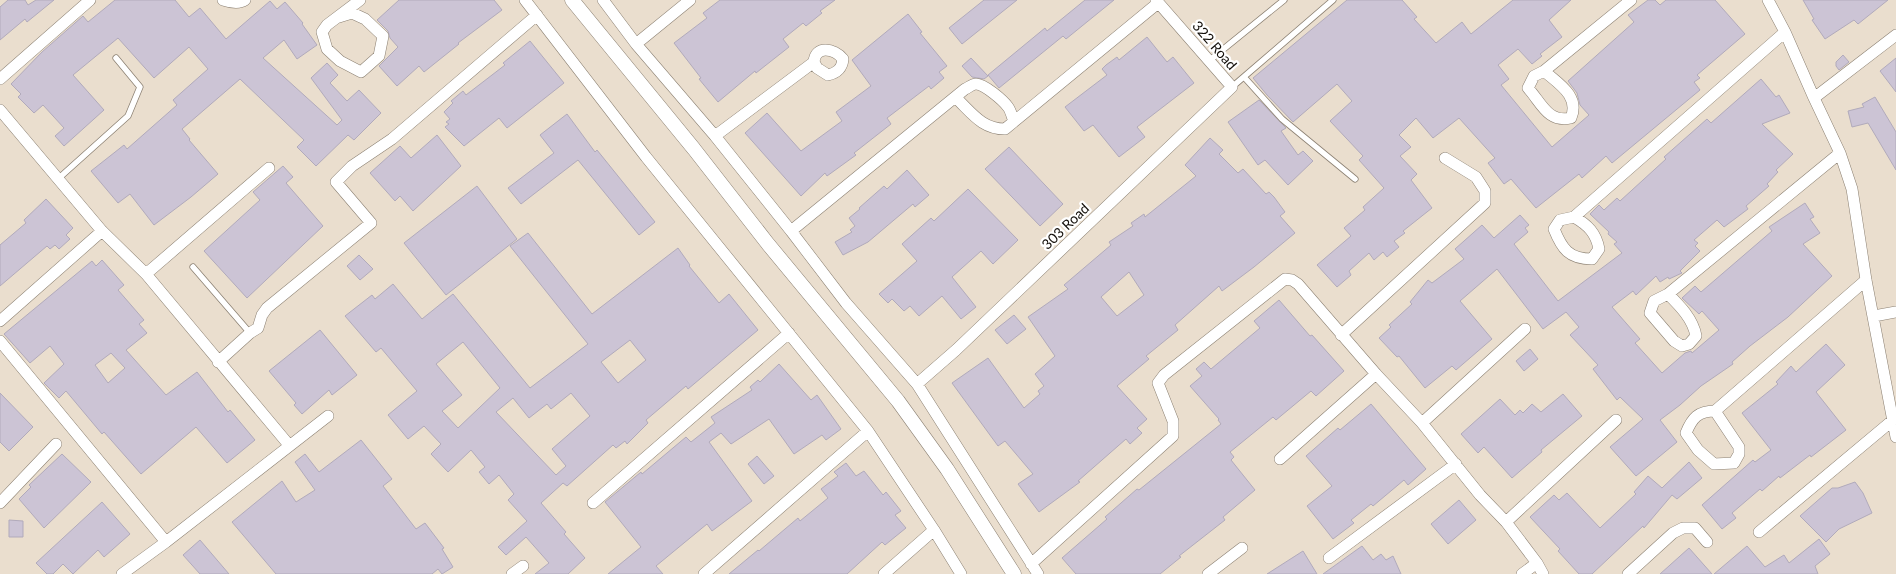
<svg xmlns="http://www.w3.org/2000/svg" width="1896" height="574" viewBox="0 0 1896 574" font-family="Lato,sans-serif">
<rect width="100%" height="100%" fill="#eadece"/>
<!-- building -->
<path fill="#ccc4d5" stroke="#b1aabb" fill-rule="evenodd" d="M8,0H25L28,5L36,0H54L27,22L25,19L0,40V7Z
M115,0H175L189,17L200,8L226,39L270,1L277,9L285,2L303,23L302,24L317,45L297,59L284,40L263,58L337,125L342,120L311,78L327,63L338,75L330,83L347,101L359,90L381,113L354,140L348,135L316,166L297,147L304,140L240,79L182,129L190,139L189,140L218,174L191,197L154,225L130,194L118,203L91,171L124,145L127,149L177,105L173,100L208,69L189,47L154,78L118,38L73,75L104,110L64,146L55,136L64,128L43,105L34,113L18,97L21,94L11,84L42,52L83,16L88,22Z
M399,0H494L502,10L458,43L459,44L424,72L419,66L397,86L379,66L398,47L390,38L388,31L377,20Z
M720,0H835L820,11L822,13L806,26L803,23L783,39L789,47L756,73L755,71L718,102L699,79L701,78L674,43L707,18L703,13Z
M984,0H1017L962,44L949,28Z
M1085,0H1114L1066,39L1063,36L999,88L988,75L1045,28L1047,31Z
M1347,0H1402L1417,17L1414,19L1436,43L1462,22L1471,34L1513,0H1571L1549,20L1562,37L1540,54L1542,56L1532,64L1518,49L1498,65L1509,79L1501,85L1552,147L1589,115L1580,105L1577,93L1568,81L1634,22L1628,15L1648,0H1655L1660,5L1666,0H1715L1745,34L1697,75L1700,78L1694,82L1700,90L1612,163L1606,156L1582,178L1579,174L1536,208L1511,179L1504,184L1488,163L1495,158L1459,118L1433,138L1416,118L1399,135L1411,147L1400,156L1417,174L1411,180L1432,208L1403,231L1405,233L1394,241L1399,247L1387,257L1383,252L1374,260L1369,253L1349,271L1351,275L1337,287L1317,265L1351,236L1344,228L1365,210L1363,207L1384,188L1359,160L1363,156L1330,121L1352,101L1337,84L1293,122L1267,95L1253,78Z
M1803,0H1888L1858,24L1854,20L1825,39L1812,20L1814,19Z
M908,14L922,32L920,33L947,66L939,72L944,78L931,89L929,86L887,118L891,124L854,153L856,155L827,176L825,173L801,196L745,133L767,113L801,151L842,121L836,112L871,86L852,60Z
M1147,37L1167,62L1173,57L1194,83L1137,127L1145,137L1119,157L1093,125L1084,131L1065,107L1107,75L1102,69L1106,65L1117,57L1119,60Z
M530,41L564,83L507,128L499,118L464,146L445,127L449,124L446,122L450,119L444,112L453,103L451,101L463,91L466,95L505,65L503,63Z
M1843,55L1849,62L1839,70L1836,66V62Z
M971,58L988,76L984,79L972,77L962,66Z
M1896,58V92L1880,71Z
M1761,79L1776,97L1779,95L1790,113L1762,124L1793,154L1776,170L1778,172L1767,184L1769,186L1746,206L1748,209L1724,227L1717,220L1694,240L1698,243L1695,246L1700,251L1680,271L1682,273L1669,279L1668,277L1660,282L1656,276L1636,295L1633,291L1612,307L1640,339L1635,343L1662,373L1685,353L1691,351L1692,353L1719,330L1702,311L1699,314L1682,298L1695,286L1701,292L1772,231L1769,227L1805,203L1814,217L1810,219L1820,233L1803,244L1832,276L1788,317L1750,346L1732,362L1733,364L1701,386L1680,405L1660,420L1677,442L1636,476L1610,447L1643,419L1620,397L1617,400L1593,369L1598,365L1570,335L1579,327L1566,312L1543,329L1497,269L1460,301L1492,339L1456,370L1452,366L1425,388L1399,356L1397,357L1379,338L1391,327L1389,325L1412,304L1410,302L1428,280L1432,283L1464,259L1455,249L1482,225L1494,238L1520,215L1529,225L1525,228L1528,232L1514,244L1558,301L1622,253L1614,244L1617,242L1608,234L1609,232L1590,214L1599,205L1604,210L1617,198L1620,201L1666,159L1664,157L1707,119L1711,123Z
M1875,97L1896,132V170L1868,123L1852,127L1848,111L1864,107L1862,104Z
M1259,100L1286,128L1281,131L1298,155L1303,151L1313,161L1288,185L1265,160L1258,165L1228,122Z
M567,114L595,152L597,150L655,222L639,235L578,160L521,204L508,188L554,153L540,135Z
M437,135L461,166L413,211L400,196L395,201L370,173L400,146L411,158Z
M1210,138L1223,150L1219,154L1238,173L1243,169L1266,194L1269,192L1274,197L1285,212L1280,216L1295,233L1254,267L1222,291L1219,286L1175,325L1178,330L1146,356L1149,359L1117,386L1147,419L1137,428L1142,433L1130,444L1126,439L1078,481L1080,482L1039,512L1018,484L1033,474L1005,441L998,446L952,383L988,358L1024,408L1040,394L1038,391L1044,386L1035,374L1055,356L1028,317L1068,289L1064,285L1111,245L1109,242L1133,226L1131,223L1144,214L1145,217L1196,176L1185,165ZM1129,272L1144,295L1117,316L1101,297Z
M1009,147L1063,204L1040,226L985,169Z
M283,166L293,177L286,183L323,226L247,298L204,251L260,200L253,192Z
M907,170L929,195L915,207L913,204L868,242L843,255L835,242L852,232L850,230L855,226L849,218L860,209L859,208L884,186L887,189Z
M477,186L517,239L446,295L404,243Z
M968,189L1018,240L993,264L981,251L952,277L976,307L961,319L942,296L919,316L910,306L904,311L892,299L888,303L879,294L917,261L902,244L931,218L934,221Z
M46,199L73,228L66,235L70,239L59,249L55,245L50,249L47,246L0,286V245L26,223L24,220Z
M528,233L592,314L678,248L690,265L689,266L719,303L729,294L758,330L688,389L686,386L646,420L648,423L627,444L625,441L616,448L613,445L567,486L563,483L541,503L566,532L564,534L585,558L568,574H535L549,563L526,537L506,555L498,547L527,521L508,500L514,494L499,475L489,484L479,472L485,467L471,450L448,472L431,454L441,444L424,426L408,439L388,415L417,391L381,348L376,352L345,316L372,295L375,299L393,284L422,319L453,294L530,388L588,344L510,246ZM630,340L646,360L618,383L601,362ZM463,342L500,388L458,428L442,411L462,395L436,364ZM571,393L590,416L552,449L566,466L556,475L496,412L513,398L529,418L547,404L551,409Z
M359,255L373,269L360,280L347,266Z
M102,260L124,285L118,290L144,320L139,324L147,333L126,350L166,395L197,372L228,412L230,410L255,440L227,463L196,427L141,474L104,432L102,434L66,391L59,398L44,383L64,364L50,346L30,363L4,334L92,261L96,266ZM111,353L125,368L108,383L95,365Z
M1279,300L1310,336L1312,335L1344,371L1316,396L1311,391L1276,420L1273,417L1230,452L1234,457L1231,460L1255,490L1223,517L1225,520L1179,556L1181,557L1160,574H1076L1062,558L1107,519L1105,517L1137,489L1139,490L1221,424L1218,420L1219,419L1190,386L1202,376L1196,369L1204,362L1211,369L1260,328L1254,321Z
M1014,315L1026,329L1007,344L995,330Z
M320,330L357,375L332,395L329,390L302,414L294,405L296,403L269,371Z
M1826,344L1845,365L1816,392L1846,430L1811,457L1810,455L1780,478L1779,476L1762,491L1760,489L1732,513L1736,518L1722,529L1702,505L1753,460L1755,462L1771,450L1742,413L1778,384L1776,382L1791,366L1796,372Z
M1530,349L1538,359L1524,371L1516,361Z
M779,364L811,400L817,395L841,429L826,440L822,435L794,454L769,419L731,444L721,433L709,442L752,501L712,531L707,524L656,566L663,574H608L641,547L605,502L641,472L642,474L686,437L691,442L715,423L711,417L752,390L750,387L758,380L760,382Z
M0,393L33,427L9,451L0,442Z
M1563,394L1582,416L1541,450L1542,452L1512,478L1484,447L1478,453L1461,434L1500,399L1515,415L1520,410L1523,413L1532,404L1541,412Z
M1371,404L1426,469L1408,485L1404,480L1373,506L1371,504L1351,520L1354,523L1333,539L1307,506L1332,486L1306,456L1338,428L1340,430Z
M361,440L392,479L383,486L416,529L425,523L444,548L442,549L453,567L442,574L438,569L432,574H276L232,522L282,481L296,502L315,490L295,462L305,454L319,472Z
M62,454L91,482L44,528L19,499L31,487L29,485Z
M757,456L774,476L764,484L748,464Z
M1689,462L1702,478L1677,499L1672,495L1644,528L1643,526L1592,574H1579L1558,551L1560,549L1530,517L1554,495L1559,500L1567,493L1600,528L1636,494L1634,492L1648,476L1662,488Z
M846,463L856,476L864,471L883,495L886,492L901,511L895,515L906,528L885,545L882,542L847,574H729L758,550L759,551L798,518L800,521L828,498L821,489L838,476L834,472Z
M1855,482L1863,493L1872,513L1839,529L1826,542L1800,516L1832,488H1838Z
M1459,500L1476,520L1448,544L1431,524Z
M102,502L130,534L104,557L98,550L73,574L63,564L53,574H47L36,563Z
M9,520L23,521V537H9Z
M1819,539L1830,554L1815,566L1818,574H1714L1747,546L1765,567L1784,555L1789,563Z
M200,540L229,574H200L183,555Z
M1362,546L1373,560L1381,554L1386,560L1393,556L1401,574H1323Z
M1689,548L1712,574H1660Z
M1303,551L1317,574H1267Z"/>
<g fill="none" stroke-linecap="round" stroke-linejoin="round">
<defs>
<path id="service" d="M1210,60L1284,0
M1244,77L1282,119L1355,179
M1232,87L1333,0
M59,178L128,116L140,87L116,58
M193,267L250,333"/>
<path id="minor" d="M223,0C229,2 239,4 245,0
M525,0L646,157L868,431L934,530L961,574
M603,0L636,44L715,136L791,231L846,303L917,384L1038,574
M1768,0L1785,32L1814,98L1840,153L1852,189L1866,280L1896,437
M339,17L352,13L365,19L383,36L379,56L361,72L340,61L327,49L322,32L327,25L360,0
M636,44L690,0
M1544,71C1559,84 1580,96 1571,118C1548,123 1542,104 1528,88L1534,76L1544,71L1631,0
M0,79L90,0
M956,98C972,113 982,129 1005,129L1158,3
M1814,98L1896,35
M0,110L102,231L146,274L289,445
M715,136L814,62C815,45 834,48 843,59C842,69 837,73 828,75L817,68L814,62
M1574,217C1588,225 1596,233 1599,249L1592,259C1569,259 1562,249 1554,229L1560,220L1574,217L1785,32
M791,231L965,89C968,88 972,84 976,84C984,84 1003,100 1008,107C1011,111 1012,117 1014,121
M146,274L269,168
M1668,294C1680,306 1693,319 1696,336L1689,344L1682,346L1674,341L1650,313L1654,301L1668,294L1840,153
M1874,316L1896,312
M0,321L102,231
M1341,335L1485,203V191L1476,177L1445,158
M0,341L166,542
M218,362L250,333L258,328L262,315L267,308L371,223L336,182L352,166L392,139L537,15
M917,384L956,350L1232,87L1156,0
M1715,411L1739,447V454L1734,463L1714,464L1698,450L1686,433C1692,418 1698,411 1715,411L1866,280
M1422,423L1525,329
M1280,459L1376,374
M0,503L56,444
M593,503L789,333
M1506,522L1616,420
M1759,532L1893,420
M1329,558L1456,464
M1031,564L1173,436V421L1158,383L1164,375L1285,279L1292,280L1298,284L1376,374L1422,423L1480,495L1506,522L1537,563L1543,574
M122,574L166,542L328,416
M512,574L523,566
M704,574L868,431
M884,574L934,530
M1208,574L1242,548
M1522,574L1537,563
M1628,574L1673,533L1683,528H1695L1707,542"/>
<path id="tertiary" d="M572,0L694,149L768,244L898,401L947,469L1014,574"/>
</defs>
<!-- service casing -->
<use href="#service" stroke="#8c8173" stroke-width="7"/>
<!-- minor casing -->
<use href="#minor" stroke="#8c8173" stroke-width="12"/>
<!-- tertiary casing -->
<use href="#tertiary" stroke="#8c8173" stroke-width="15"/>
<!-- service -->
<use href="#service" stroke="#fff" stroke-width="5.5"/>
<!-- minor -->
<use href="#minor" stroke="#fff" stroke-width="11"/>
<!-- tertiary -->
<use href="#tertiary" stroke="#fff" stroke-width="14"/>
</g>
<g text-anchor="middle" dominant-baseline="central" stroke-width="4.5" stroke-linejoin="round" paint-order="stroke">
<!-- street labels -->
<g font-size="14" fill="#120e09" stroke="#fff">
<text transform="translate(1215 45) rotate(49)">322 Road</text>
<text transform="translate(1065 226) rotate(-44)">303 Road</text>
</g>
</g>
</svg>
